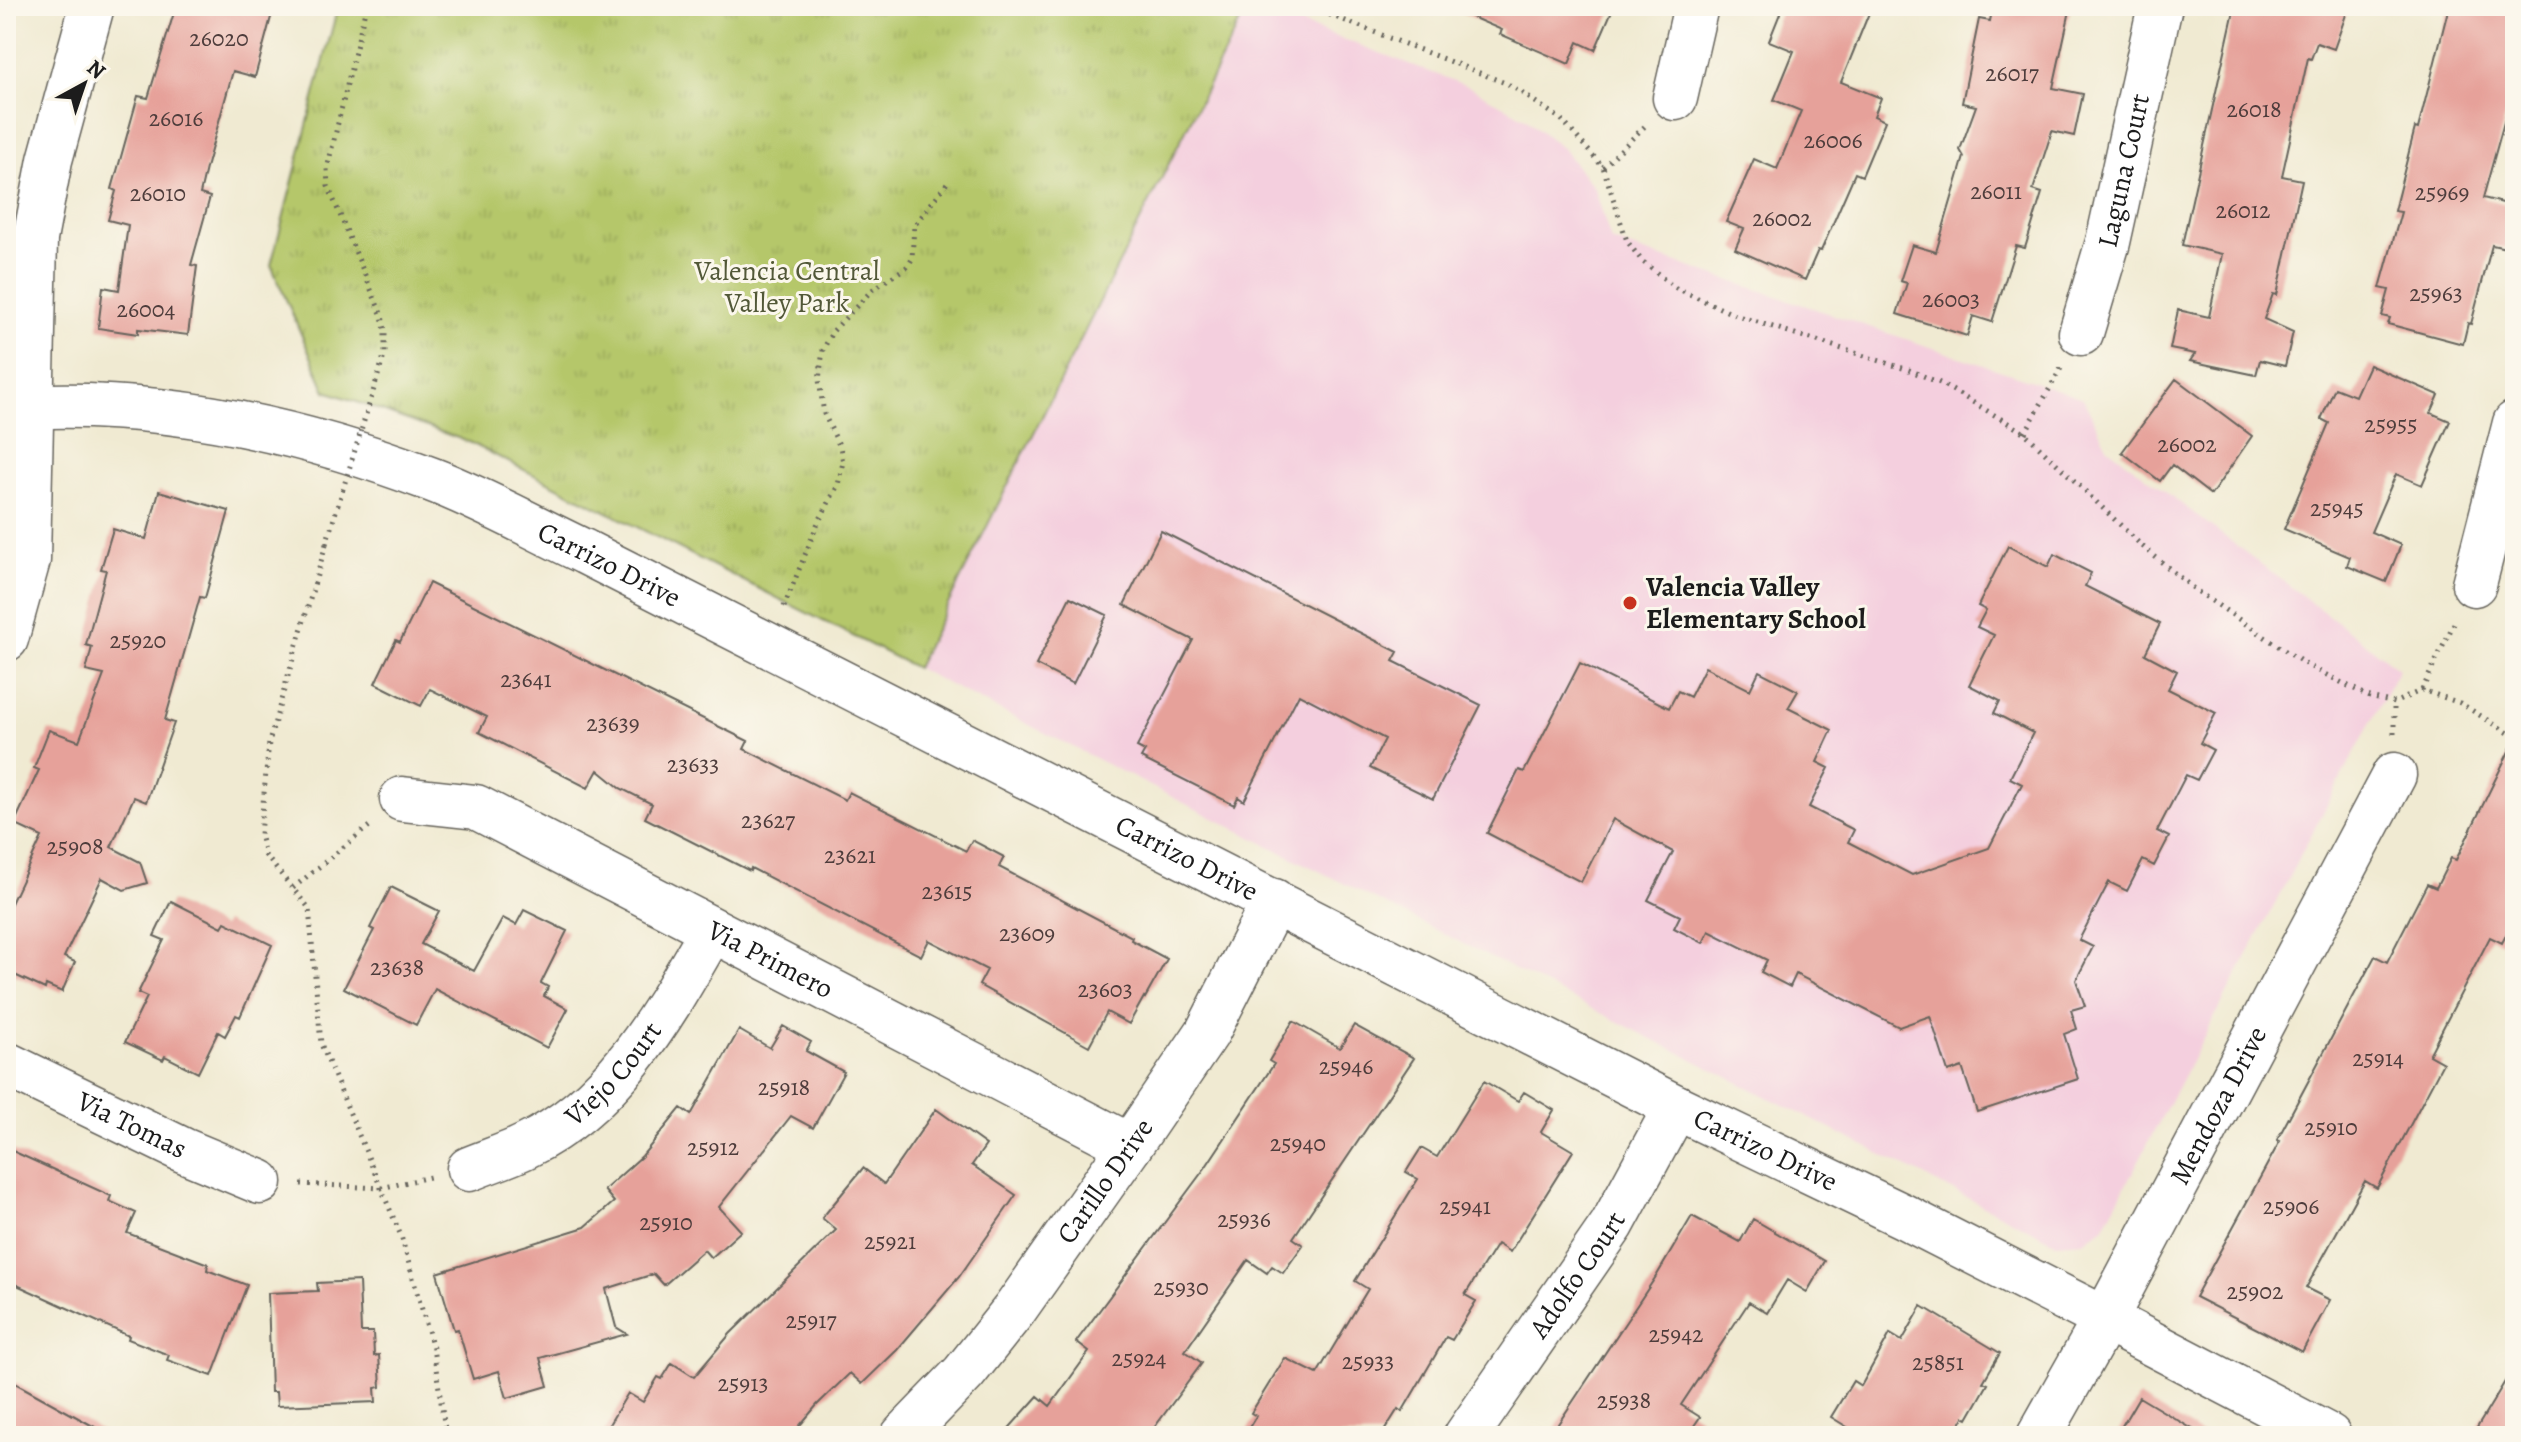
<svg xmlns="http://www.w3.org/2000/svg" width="2521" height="1442" viewBox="0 0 2521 1442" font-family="Alegreya,serif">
<defs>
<pattern id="park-tufts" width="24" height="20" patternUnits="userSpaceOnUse" patternTransform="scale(2)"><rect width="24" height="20" fill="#b5c76b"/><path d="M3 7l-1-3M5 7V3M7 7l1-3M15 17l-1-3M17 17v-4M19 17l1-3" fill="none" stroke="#9baa5c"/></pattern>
</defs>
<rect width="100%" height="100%" fill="#fbf7ec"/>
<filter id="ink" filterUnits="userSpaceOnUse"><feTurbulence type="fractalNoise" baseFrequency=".0125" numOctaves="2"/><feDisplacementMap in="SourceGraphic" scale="16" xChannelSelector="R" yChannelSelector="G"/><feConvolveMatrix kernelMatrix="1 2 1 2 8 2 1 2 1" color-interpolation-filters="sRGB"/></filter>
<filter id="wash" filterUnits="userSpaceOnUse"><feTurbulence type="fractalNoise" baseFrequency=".006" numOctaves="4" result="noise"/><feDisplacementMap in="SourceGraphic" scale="32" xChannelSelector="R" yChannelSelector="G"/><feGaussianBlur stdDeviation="1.8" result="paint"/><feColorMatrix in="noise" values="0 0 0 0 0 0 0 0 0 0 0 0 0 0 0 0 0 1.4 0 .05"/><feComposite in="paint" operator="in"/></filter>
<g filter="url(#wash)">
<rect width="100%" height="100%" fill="#f0ead2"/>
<!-- built -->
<path fill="#f4cfde" d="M1248,6H1255L1470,87L1525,118L1564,150L1595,189L1611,241L2083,398L2108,448L2399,669L2103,1228L2083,1241L2057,1243L916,668Z"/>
<!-- park -->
<path fill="url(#park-tufts)" stroke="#687244" stroke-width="2" d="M338,6H1248L916,668L469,442L326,391L271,265Z"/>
<g id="blocks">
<!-- building -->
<path fill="#e6a19a" d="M176,6H274L255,77L233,71L206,168L200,194L210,197L191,265L197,266L188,335L138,329V334L98,328L103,287L119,290L128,225L108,220L116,191L112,189L138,96L148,98Z
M1446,6H1614L1595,50L1578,42L1569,64L1500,34L1502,30Z
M1783,6H1851L1869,13L1841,82L1881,98L1874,116L1885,121L1862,176L1855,173L1821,251L1818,250L1805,280L1735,249L1744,229L1726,222L1754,159L1777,169L1801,111L1774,100L1794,51L1769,41Z
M1993,6H2071L2053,88L2083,94L2074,136L2052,131L2033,190L2042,193L2025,248L2016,246L1992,322L1973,316L1967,336L1897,314L1907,283L1900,281L1912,245L1936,252L1964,157L1960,150L1976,106L1962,103L1979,19L1990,21Z
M2235,6H2349L2334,49L2317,43L2311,59L2308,58L2282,176L2302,180L2277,295L2273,294L2264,319L2293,332L2285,366L2260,360L2256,375L2190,361L2195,354L2170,349L2178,310L2209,317L2222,254L2182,245Z
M2449,6H2515V118L2506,115L2483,198L2515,206V212L2506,248L2492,245L2471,324L2468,323L2463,344L2388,324L2390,318L2382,316L2389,290L2380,288L2401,212L2394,211L2415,128L2418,129Z
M2369,365L2439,395L2431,413L2450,421L2422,485L2396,474L2371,532L2401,545L2386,582L2347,566L2350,557L2284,529L2329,423L2321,419L2335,388L2355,396Z
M2176,379L2252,436L2211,495L2172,465L2160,481L2122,452Z
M159,491L229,511L205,598L200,597L165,720L174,723L146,802L134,797L111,847L140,862L147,883L124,890L102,878L64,957L75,962L62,992L46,985L45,989L6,971V914L42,837L14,824L39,770L34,768L49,730L79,741L104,675L86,671L92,647L86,645L106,570L101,569L113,529L146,539Z
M1161,531L1398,652L1393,661L1481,705L1433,799L1370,768L1385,739L1299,694L1244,801L1238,797L1234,805L1141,758L1145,751L1137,747L1193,640L1124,605Z
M2008,546L2048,567L2054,554L2091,573L2085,586L2160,624L2145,654L2177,671L2168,689L2216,713L2200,743L2213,750L2197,780L2186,775L2157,831L2169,837L2154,866L2143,860L2127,891L2109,882L2079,940L2093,947L2076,980L2085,1006L2071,1010L2077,1029L2064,1034L2078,1079L1977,1112L1962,1067L1948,1072L1930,1016L1899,1027L1796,974L1790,987L1761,972L1767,960L1709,931L1703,943L1674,928L1680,916L1648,900L1673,852L1613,819L1581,882L1487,833L1519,770L1524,772L1580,663L1669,708L1678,691L1690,697L1705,667L1750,690L1759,671L1798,691L1788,708L1832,730L1817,762L1829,768L1809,807L1854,830L1848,842L1912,875L1989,848L2022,784L2010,778L2033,733L1994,713L2000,701L1969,685L1994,635L1977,627L1986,610L1978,606Z
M429,583L748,741L744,749L845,800L849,792L966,851L972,840L1004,857L999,867L1132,937L1131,940L1167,959L1145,998L1144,997L1129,1024L1107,1012L1089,1046L979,985L987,970L929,940L921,956L751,868L750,871L645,818L652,804L620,788L598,770L588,788L479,732L487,717L430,689L421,706L375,683L396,640L400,642Z
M1070,597L1107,615L1073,684L1036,665Z
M2515,739V918L2502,943L2490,937L2429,1055L2443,1063L2377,1188L2365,1181L2306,1288L2330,1300L2302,1352L2195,1297L2280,1141L2277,1140L2375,956L2387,962L2427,884L2436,888L2451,858L2456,860Z
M391,887L439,911L421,944L474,971L503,918L516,925L524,910L567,931L541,983L548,987L544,996L568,1009L547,1048L435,989L416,1025L344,988L374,930L370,928Z
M171,901L222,927L225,922L272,945L240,1017L236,1015L225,1036L218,1032L198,1073L165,1056L163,1060L125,1042L147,997L138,993L164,940L154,936Z
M1293,1021L1340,1048L1354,1025L1414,1058L1293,1238L1303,1245L1283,1273L1272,1266L1267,1273L1248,1260L1185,1351L1202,1363L1148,1436H1002L1038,1396L1050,1406L1089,1352L1076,1342L1205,1168L1274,1064L1269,1061Z
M783,1026L811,1042L806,1051L844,1072L813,1128L791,1116L719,1207L741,1231L711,1258L704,1250L664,1285L654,1274L606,1289L616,1327L627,1334L540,1358L548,1386L507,1398L499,1371L473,1379L458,1329L454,1330L437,1273L585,1227L614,1202L604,1190L642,1156L681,1108L691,1115L739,1030L770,1048Z
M1484,1081L1518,1101L1524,1092L1554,1110L1541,1132L1573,1151L1510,1252L1497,1244L1465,1295L1476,1301L1452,1340L1446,1337L1402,1412L1398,1409L1381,1436H1244L1256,1416L1251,1413L1285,1358L1317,1374L1368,1289L1355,1281L1418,1179L1406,1172L1421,1148L1437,1157Z
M936,1109L986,1145L972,1165L1016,1195L959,1277L897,1350L862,1384L850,1373L817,1405L791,1436H602L628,1393L643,1402L658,1377L662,1379L672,1363L694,1377L730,1334L836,1230L822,1218L863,1168L884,1184Z
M6,1148L111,1196L109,1201L136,1213L127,1233L208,1264L207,1270L247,1285L212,1376L167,1360L169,1355L128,1339L129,1336L6,1280Z
M1692,1216L1740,1242L1753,1219L1825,1261L1807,1292L1787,1280L1767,1313L1749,1302L1681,1405L1700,1417L1687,1436H1550L1657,1275Z
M359,1281L361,1332H373L374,1356L379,1355L381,1387L375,1388L376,1402L277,1406L276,1392H271L268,1293L318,1291L317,1283Z
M1922,1306L2000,1353L1983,1382L1988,1384L1968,1419L1964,1417L1953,1436H1862L1831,1417L1853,1381L1861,1386L1890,1334L1902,1341Z
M2515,1365V1436H2472Z
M6,1378L111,1436H6Z
M2139,1397L2204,1436H2116Z"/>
</g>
</g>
<g filter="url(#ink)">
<use href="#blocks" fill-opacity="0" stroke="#66645c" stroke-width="2"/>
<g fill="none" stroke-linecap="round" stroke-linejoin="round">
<defs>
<g id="street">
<path d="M1675,98L1696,6"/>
<path id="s1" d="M2081,333L2108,242L2160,6"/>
<path id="s2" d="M6,408C150,397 295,428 430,479C483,499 534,528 585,552L1676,1107L1903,1216L2105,1319L2329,1436"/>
<path d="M2474,584L2515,423"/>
<path d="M6,639L28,560L35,239L50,160L92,6"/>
<path id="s3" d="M402,799L476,807L1130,1146"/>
<path id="s4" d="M6,1064L183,1150L260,1182"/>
<path id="s5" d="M469,1169C488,1161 508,1155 526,1146C617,1102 664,1013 712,930"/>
<path id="s6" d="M903,1436L964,1373L1015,1309L1130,1146L1207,1033L1274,901"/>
<path id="s7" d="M1466,1436L1612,1225L1676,1107"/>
<path id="s8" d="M2039,1436L2105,1319L2394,775"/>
</g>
</defs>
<!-- street casing -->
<use href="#street" stroke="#66645c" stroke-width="47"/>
<!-- path -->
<path stroke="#66645c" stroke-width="5" stroke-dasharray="2 6" stroke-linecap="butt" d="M366,6L327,169L328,186L382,316L385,330V353
M1307,6L1508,84L1561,119L1603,167L1627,241L1642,261L1674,287L1735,315L1909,370L1940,383L2025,433L2141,545L2194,589L2305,664L2370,697L2394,703L2422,690L2460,703L2515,737
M1603,167L1645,126
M2025,433L2061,368
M326,544L269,742L260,834L265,855L309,908L321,1044L401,1236L433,1348L446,1436
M784,607L817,525L838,485L843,462L840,447L824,414L819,380L823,350L832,332L872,290L908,266L912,259L914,226L947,183
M2422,690L2456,619
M2394,734V703
M293,888L373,823
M301,1184L381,1188L430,1177"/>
<!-- street -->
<use href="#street" stroke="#fff" stroke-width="44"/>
<!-- path-bridge -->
<path stroke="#66645c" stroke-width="5" stroke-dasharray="2 6" stroke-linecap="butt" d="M326,544L385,353"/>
</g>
</g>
<!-- markers -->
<circle fill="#c8321e" stroke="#fbf7ec" stroke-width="3" cx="1630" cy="603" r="8"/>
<g text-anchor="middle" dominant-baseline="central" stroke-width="6" stroke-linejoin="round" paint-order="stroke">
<!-- number labels -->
<g font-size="24" fill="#4e3d3c">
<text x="219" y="38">26020</text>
<text x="2012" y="73">26017</text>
<text x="2254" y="109">26018</text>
<text x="176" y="118">26016</text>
<text x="1833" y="140">26006</text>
<text x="1996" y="191">26011</text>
<text x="2442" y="192">25969</text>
<text x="158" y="193">26010</text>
<text x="2243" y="210">26012</text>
<text x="1782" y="218">26002</text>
<text x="2436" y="293">25963</text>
<text x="1951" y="299">26003</text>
<text x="146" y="309">26004</text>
<text x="2391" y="424">25955</text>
<text x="2187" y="444">26002</text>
<text x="2337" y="508">25945</text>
<text x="138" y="640">25920</text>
<text x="526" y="679">23641</text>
<text x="613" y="723">23639</text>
<text x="693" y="764">23633</text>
<text x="768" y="820">23627</text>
<text x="75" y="846">25908</text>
<text x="850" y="855">23621</text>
<text x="947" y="891">23615</text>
<text x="1027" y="933">23609</text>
<text x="397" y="967">23638</text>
<text x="1105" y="989">23603</text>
<text x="2378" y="1058">25914</text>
<text x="1346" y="1066">25946</text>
<text x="784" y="1087">25918</text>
<text x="2331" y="1127">25910</text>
<text x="1298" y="1143">25940</text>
<text x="713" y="1147">25912</text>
<text x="1465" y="1206">25941</text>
<text x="2291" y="1206">25906</text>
<text x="1244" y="1219">25936</text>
<text x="666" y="1222">25910</text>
<text x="890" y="1241">25921</text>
<text x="1181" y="1287">25930</text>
<text x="2255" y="1291">25902</text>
<text x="811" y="1320">25917</text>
<text x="1676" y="1334">25942</text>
<text x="1139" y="1358">25924</text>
<text x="1368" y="1361">25933</text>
<text x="1938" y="1362">25851</text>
<text x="743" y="1383">25913</text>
<text x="1624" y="1400">25938</text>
</g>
<!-- street labels -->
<g font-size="28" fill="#1c1c1c" stroke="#fbf7ec">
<text stroke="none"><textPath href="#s1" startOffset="168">Laguna Court</textPath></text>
<text stroke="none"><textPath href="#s2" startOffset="632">Carrizo Drive</textPath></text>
<text stroke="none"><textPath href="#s2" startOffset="1280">Carrizo Drive</textPath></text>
<text stroke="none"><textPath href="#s3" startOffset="406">Via Primero</textPath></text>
<text stroke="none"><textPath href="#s5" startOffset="176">Viejo Court</textPath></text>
<text stroke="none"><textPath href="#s8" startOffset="376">Mendoza Drive</textPath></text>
<text stroke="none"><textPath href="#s4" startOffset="140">Via Tomas</textPath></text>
<text stroke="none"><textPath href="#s2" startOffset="1928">Carrizo Drive</textPath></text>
<text stroke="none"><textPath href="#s6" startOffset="326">Carillo Drive</textPath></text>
<text stroke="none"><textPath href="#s7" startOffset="196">Adolfo Court</textPath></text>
</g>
<!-- park labels -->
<g font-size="28" fill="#525838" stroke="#fbf7ec">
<text x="787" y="271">Valencia Central<tspan x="787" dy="32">Valley Park</tspan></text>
</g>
<!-- poi labels -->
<g font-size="28" font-weight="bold" fill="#1c1c1c" stroke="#fbf7ec" text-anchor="start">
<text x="1646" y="587">Valencia Valley<tspan x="1646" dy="32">Elementary School</tspan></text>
</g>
</g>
<!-- margin -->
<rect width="2521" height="1442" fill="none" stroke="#fbf7ec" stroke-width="32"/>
<!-- north arrow -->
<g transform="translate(84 84) rotate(40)" stroke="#fbf7ec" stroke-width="6" paint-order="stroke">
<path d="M0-6L14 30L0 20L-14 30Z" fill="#1c1c1c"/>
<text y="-12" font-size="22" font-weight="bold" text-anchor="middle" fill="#1c1c1c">N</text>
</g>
</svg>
